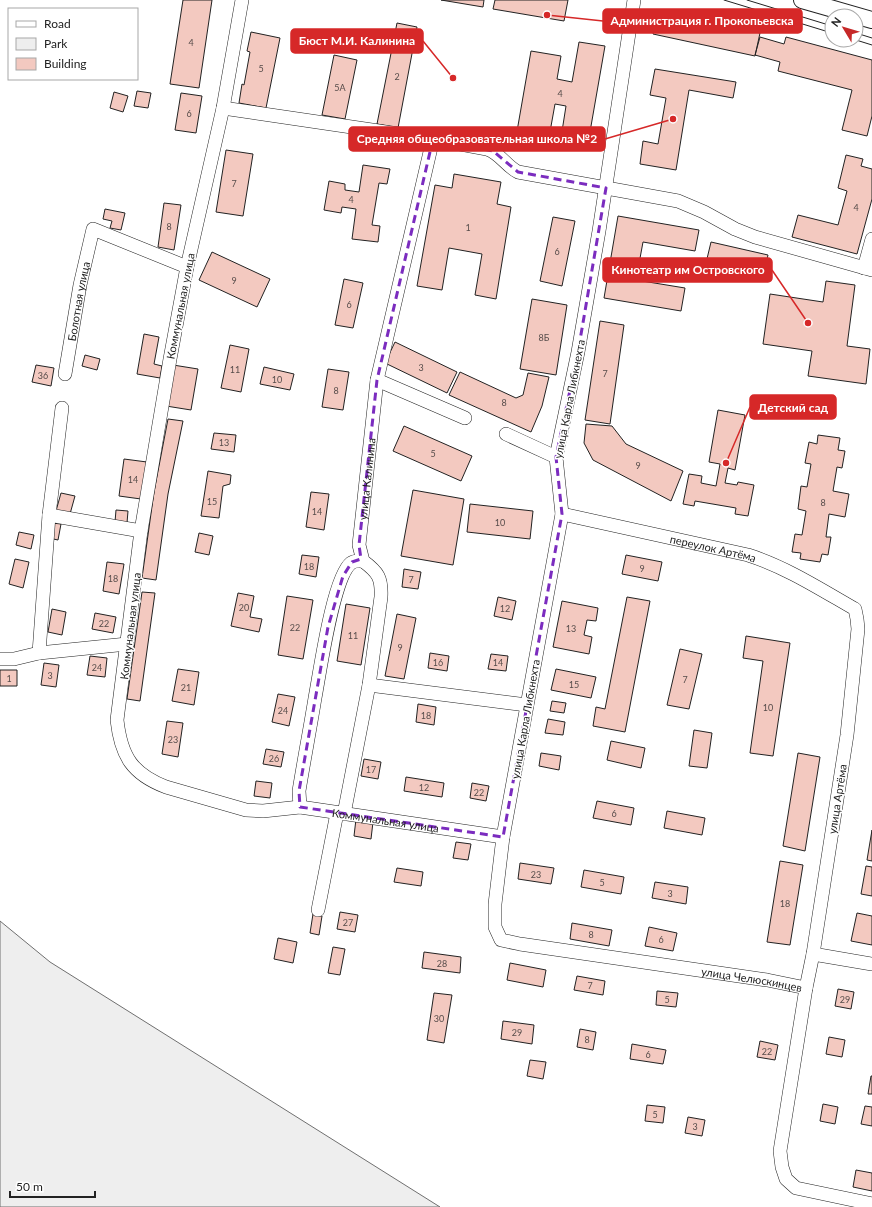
<svg xmlns="http://www.w3.org/2000/svg" width="872" height="1207" viewBox="0 0 872 1207" font-family="Lato,sans-serif">
<rect width="100%" height="100%" fill="#fff"/>
<!-- green -->
<path fill="#eee" stroke="#6f6f6f" d="M0,921L50,962L440,1207H0Z"/>
<!-- building -->
<path fill="#f3c9c0" stroke="#222" d="M183,0H212L199,88L170,84Z
M441,0H484L483,7Z
M495,0H568L564,21L493,9Z
M658,11L760,33L755,56L653,34Z
M397,23L417,27L398,128L377,124Z
M251,32L280,38L266,108L239,103L242,84L244,85L250,52L247,51Z
M760,37L784,44L786,37L872,60V116L867,136L842,130L852,90L778,71L780,62L755,55Z
M579,42L605,46L587,149L560,144L566,106L555,104L548,143L516,137L531,51L561,56L557,79L572,82Z
M334,55L357,60L345,119L322,115Z
M655,69L736,82L733,98L689,90L676,170L640,164L643,141L658,144L666,98L650,95Z
M137,91L151,93L148,108L134,106Z
M114,92L128,96L123,112L110,108Z
M181,93L202,96L196,133L175,130Z
M226,150L253,154L243,216L216,212Z
M846,155L863,159L861,166L872,169V199L857,254L792,237L798,215L838,225L847,191L838,188Z
M363,165L390,169L387,184L379,183L372,225L380,226L378,242L352,239L356,209L342,207L341,213L324,210L329,181L345,184V190L359,192Z
M454,174L501,182L497,204L511,207L496,299L475,295L482,254L449,248L442,290L417,286L435,185L452,188Z
M164,203L181,205L174,250L158,247Z
M105,209L125,213L121,230L110,228L112,221L103,219Z
M618,216L699,230L695,251L643,242L636,280L685,288L681,311L604,298Z
M553,217L575,221L562,286L540,281Z
M711,242L768,255L763,276L706,263Z
M212,252L270,279L257,307L199,280Z
M344,279L363,283L353,328L335,325Z
M826,281L855,285L847,346L870,349L866,384L808,376L812,351L763,344L770,294L823,302Z
M532,299L567,305L556,375L520,369Z
M600,321L624,325L610,424L585,420Z
M144,334L159,337L154,364L162,366L160,378L137,374Z
M395,342L457,372L447,393L385,363Z
M230,345L249,349L241,392L221,388Z
M85,355L100,359L97,370L82,366Z
M36,365L54,368L51,386L32,382Z
M173,365L198,369L191,410L166,406Z
M264,367L294,374L290,390L260,384Z
M328,369L349,372L343,410L322,407Z
M460,372L516,398L523,395L528,373L549,377L542,406L531,432L449,395Z
M718,410L745,415L735,470L728,468L725,483L737,485L738,482L754,485L748,516L735,514L736,508L695,501L694,506L683,504L689,474L702,476L701,483L716,486L720,464L709,462Z
M168,419L183,421L168,494L156,580L142,578L154,492Z
M586,424L612,426L626,444L683,471L671,501L593,460L584,443Z
M404,426L472,456L461,481L393,451Z
M214,433L236,435L234,452L211,449Z
M818,435L840,438L838,450L845,451L842,468L837,467L833,491L849,494L845,517L829,514L826,537H831L828,555L822,554L820,562L800,559L801,553L792,552L795,534L802,535L806,511L798,509L801,486L807,487L811,464L805,463L809,442L817,444Z
M124,459L147,462L141,499L119,496Z
M208,471L231,475L230,484L223,486L219,518L201,516Z
M413,490L464,499L453,565L401,556Z
M311,492L329,494L324,530L306,527Z
M61,493L75,496L70,514L56,511Z
M470,504L533,511L530,539L467,532Z
M116,510L128,511L127,523L115,522Z
M52,523L61,524L58,540L49,538Z
M19,532L34,535L31,549L16,545Z
M199,533L213,536L209,555L195,552Z
M302,555L319,557L316,577L299,574Z
M626,555L662,562L658,581L622,574Z
M15,559L29,562L23,588L9,584Z
M107,562L124,564L119,594L103,591Z
M404,569L421,572L418,589L402,587Z
M142,592L155,593L140,701L127,699Z
M238,593L254,596L250,617L262,619L259,632L231,626Z
M287,596L313,600L303,659L278,655Z
M498,597L516,601L512,620L494,616Z
M627,597L650,601L625,732L593,726L596,707L605,709Z
M562,601L598,608L596,621L587,620L584,635L592,637L589,654L553,647Z
M346,604L370,608L361,665L337,661Z
M52,609L66,612L62,635L48,632Z
M95,613L116,617L113,633L92,629Z
M397,614L416,618L404,679L385,676Z
M746,636L790,643L773,756L750,753L763,661L743,658Z
M680,649L702,654L689,709L667,705Z
M430,653L449,656L447,671L428,668Z
M491,654L508,656L506,671L488,669Z
M90,656L107,658L105,677L87,675Z
M44,663L59,665L56,687L41,685Z
M178,669L199,672L194,705L172,701Z
M556,669L596,677L591,698L551,690Z
M0,670H17V686H0Z
M278,694L295,697L289,726L272,722Z
M552,701L566,703L564,713L550,711Z
M418,704L436,707L434,725L416,722Z
M548,719L565,722L563,735L545,733Z
M167,721L183,723L178,757L162,754Z
M694,730L712,733L707,768L689,766Z
M611,741L645,748L641,768L607,760Z
M266,749L284,752L281,767L263,764Z
M541,753L561,756L559,770L539,766Z
M798,753L820,757L805,851L783,846Z
M364,759L381,762L378,779L361,776Z
M406,777L444,783L442,797L404,791Z
M256,781L272,783L270,798L254,796Z
M472,783L489,786L486,801L470,798Z
M597,801L634,808L631,825L593,818Z
M667,811L705,818L702,835L664,828Z
M356,819L373,822L371,839L354,836Z
M872,830V861L867,860Z
M456,842L471,844L468,860L453,858Z
M780,861L803,865L790,945L767,942Z
M520,863L554,868L551,884L518,879Z
M866,866L872,867V896L861,894Z
M397,868L423,872L421,886L394,882Z
M584,870L624,877L621,894L581,887Z
M655,882L688,887L686,904L652,898Z
M340,912L358,915L355,932L337,929Z
M857,913L872,916V945L851,941Z
M313,914L322,916L319,935L310,933Z
M572,923L612,930L609,946L570,939Z
M649,927L677,933L673,951L645,946Z
M278,938L297,942L293,963L274,959Z
M333,947L345,949L340,975L328,973Z
M424,952L461,957L460,973L422,968Z
M510,963L546,970L543,987L507,980Z
M577,976L605,981L603,995L574,990Z
M838,989L854,992L851,1009L835,1006Z
M657,991L678,993L676,1007L656,1005Z
M434,993L452,995L444,1043L427,1040Z
M503,1021L534,1025L532,1044L501,1039Z
M580,1029L596,1032L593,1050L577,1047Z
M829,1037L845,1040L842,1057L826,1054Z
M760,1041L778,1045L775,1060L757,1057Z
M632,1044L666,1050L663,1064L630,1059Z
M530,1060L546,1062L543,1079L527,1076Z
M871,1076H872V1094H868Z
M823,1104L838,1107L835,1124L820,1121Z
M647,1105L665,1107L663,1123L645,1121Z
M865,1106L872,1107V1126L861,1124Z
M688,1117L705,1120L702,1136L685,1133Z
M856,1170L872,1173V1191L853,1187Z"/>
<g fill="none" stroke-linecap="round" stroke-linejoin="round">
<defs>
<g id="minor">
<path id="s1" d="M242,0L223,108L187,267L170,359L141,531L117,720C121,756 132,774 166,787L246,810L263,811L300,807L503,837"/>
<path id="s2" d="M634,0L599,231L578,352L556,457L562,514L503,837L495,904V927L501,940L520,944L767,980L806,988"/>
<path d="M223,108L433,139L487,149C500,153 506,166 518,172L678,201L704,212L735,229L755,237L872,270"/>
<path d="M864,268L872,239"/>
<path id="s3" d="M65,374L80,285L93,229L187,267"/>
<path d="M377,380L465,418"/>
<path d="M506,434L556,457"/>
<path id="s4" d="M562,514L748,555C786,567 820,589 855,609L857,619L858,629L847,735L813,954L806,988L780,1151L782,1167L786,1179L796,1188L872,1204"/>
<path d="M49,515L141,531"/>
<path d="M39,653L49,515L62,408"/>
<path d="M0,659H14L39,653L127,644"/>
<path d="M369,685L527,705"/>
<path d="M300,807L299,791C304,760 310,729 315,698C320,672 333,577 351,563C355,560 359,561 363,561"/>
<path id="s5" d="M344,814L369,685L381,597C382,578 378,572 363,561L359,545L377,380L433,139"/>
<path d="M318,910L337,813"/>
<path d="M813,954L872,964"/>
</g>
<path id="major" d="M802,0L872,20"/>
</defs>
<!-- minor casing -->
<use href="#minor" stroke="#222" stroke-width="14"/>
<!-- major casing -->
<use href="#major" stroke="#222" stroke-width="18"/>
<!-- minor -->
<use href="#minor" stroke="#fff" stroke-width="13"/>
<!-- major -->
<use href="#major" stroke="#fff" stroke-width="16"/>
<!-- tram -->
<path stroke="#222" stroke-width="1" d="M724,0L832,33
M747,0L832,26
M856,33L872,38
M856,40L872,45"/>
</g>
<!-- marked area -->
<path fill="none" stroke="#7b2cbf" stroke-width="3" stroke-dasharray="8 5" stroke-linejoin="round" d="M433,139L493,151L518,172L606,188L578,352L556,457L562,514L503,837L300,807L299,791L328,627L343,576L352,562L361,559L359,545L377,380Z"/>
<g text-anchor="middle" dominant-baseline="central" stroke-width="3" stroke-linejoin="round" paint-order="stroke">
<!-- number labels -->
<g font-size="9" fill="#564c4a">
<text x="191" y="42">4</text>
<text x="261" y="68">5</text>
<text x="397" y="76">2</text>
<text x="340" y="87">5А</text>
<text x="560" y="93">4</text>
<text x="189" y="113">6</text>
<text x="234" y="183">7</text>
<text x="351" y="199">4</text>
<text x="856" y="207">4</text>
<text x="169" y="226">8</text>
<text x="468" y="227">1</text>
<text x="557" y="251">6</text>
<text x="234" y="280">9</text>
<text x="349" y="304">6</text>
<text x="544" y="337">8Б</text>
<text x="421" y="367">3</text>
<text x="235" y="369">11</text>
<text x="605" y="373">7</text>
<text x="43" y="375">36</text>
<text x="277" y="379">10</text>
<text x="336" y="390">8</text>
<text x="504" y="402">8</text>
<text x="224" y="442">13</text>
<text x="433" y="453">5</text>
<text x="638" y="465">9</text>
<text x="133" y="479">14</text>
<text x="212" y="501">15</text>
<text x="823" y="502">8</text>
<text x="317" y="511">14</text>
<text x="500" y="522">10</text>
<text x="309" y="566">18</text>
<text x="642" y="568">9</text>
<text x="113" y="578">18</text>
<text x="411" y="579">7</text>
<text x="244" y="607">20</text>
<text x="505" y="608">12</text>
<text x="104" y="623">22</text>
<text x="295" y="627">22</text>
<text x="571" y="628">13</text>
<text x="353" y="635">11</text>
<text x="400" y="647">9</text>
<text x="438" y="662">16</text>
<text x="498" y="662">14</text>
<text x="97" y="667">24</text>
<text x="50" y="675">3</text>
<text x="9" y="678">1</text>
<text x="685" y="679">7</text>
<text x="574" y="684">15</text>
<text x="186" y="687">21</text>
<text x="768" y="707">10</text>
<text x="283" y="710">24</text>
<text x="426" y="715">18</text>
<text x="173" y="739">23</text>
<text x="274" y="758">26</text>
<text x="371" y="769">17</text>
<text x="424" y="787">12</text>
<text x="479" y="792">22</text>
<text x="614" y="813">6</text>
<text x="536" y="874">23</text>
<text x="602" y="882">5</text>
<text x="670" y="893">3</text>
<text x="785" y="903">18</text>
<text x="348" y="922">27</text>
<text x="591" y="934">8</text>
<text x="661" y="939">6</text>
<text x="442" y="963">28</text>
<text x="590" y="985">7</text>
<text x="667" y="999">5</text>
<text x="845" y="999">29</text>
<text x="439" y="1018">30</text>
<text x="517" y="1032">29</text>
<text x="587" y="1039">8</text>
<text x="767" y="1051">22</text>
<text x="648" y="1054">6</text>
<text x="655" y="1114">5</text>
<text x="695" y="1126">3</text>
</g>
<!-- street labels -->
<g font-size="11" fill="#222" stroke="#fff">
<text stroke="none"><textPath href="#s3" startOffset="74">Болотная улица</textPath></text>
<text transform="translate(180 306) rotate(-79)">Коммунальная улица</text>
<text transform="translate(569 399) rotate(-79)">улица Карла Либкнехта</text>
<text stroke="none"><textPath href="#s5" startOffset="346">улица Калинина</textPath></text>
<text stroke="none"><textPath href="#s4" startOffset="155">переулок Артёма</textPath></text>
<text transform="translate(130 626) rotate(-83)">Коммунальная улица</text>
<text transform="translate(525 719) rotate(-80)">улица Карла Либкнехта</text>
<text transform="translate(837 799) rotate(-81)">улица Артёма</text>
<text stroke="none"><textPath href="#s1" startOffset="1044">Коммунальная улица</textPath></text>
<text stroke="none"><textPath href="#s2" startOffset="1208">улица Челюскинцев</textPath></text>
</g>
</g>
<!-- callouts -->
<path fill="none" stroke="#d62828" stroke-width="1.5" d="M547 15L603 21M453 78L423 41M673 119L605 139M808 323L772 270M726 463L750 407"/>
<g fill="#d62828" stroke="#fff" stroke-width="1.5">
<circle cx="547" cy="15" r="4"/>
<circle cx="453" cy="78" r="4"/>
<circle cx="673" cy="119" r="4"/>
<circle cx="808" cy="323" r="4"/>
<circle cx="726" cy="463" r="4"/>
</g>
<g fill="#d62828" stroke="#d62828" stroke-width="1.5">
<rect x="603" y="9" width="199" height="24" rx="4"/>
<rect x="291" y="29" width="132" height="24" rx="4"/>
<rect x="349" y="127" width="256" height="24" rx="4"/>
<rect x="603" y="258" width="169" height="24" rx="4"/>
<rect x="750" y="395" width="86" height="24" rx="4"/>
</g>
<g font-size="12" text-anchor="middle" font-weight="bold" fill="#fff">
<text x="702" y="25">Администрация г. Прокопьевска</text>
<text x="357" y="45">Бюст М.И. Калинина</text>
<text x="477" y="143">Средняя общеобразовательная школа №2</text>
<text x="688" y="274">Кинотеатр им Островского</text>
<text x="793" y="412">Детский сад</text>
</g>
<!-- legend -->
<rect x="8" y="8" width="130" height="72" fill="#ffffff" stroke="#a7a7a7"/>
<rect x="16" y="21" width="20" height="6" fill="#ffffff" stroke="#a7a7a7"/>
<text x="44" y="28" font-size="12" fill="#222222">Road</text>
<rect x="16" y="38" width="20" height="12" fill="#eeeeee" stroke="#a7a7a7"/>
<text x="44" y="48" font-size="12" fill="#222222">Park</text>
<rect x="16" y="58" width="20" height="12" fill="#f3c9c0" stroke="#a7a7a7"/>
<text x="44" y="68" font-size="12" fill="#222222">Building</text>
<!-- north arrow -->
<g transform="translate(844 28) rotate(308)"><circle r="19" fill="#ffffff" stroke="#a7a7a7"/>
<path d="M0-3L7 15L0 10L-7 15Z" fill="#c62828"/>
<text y="-6" font-size="11" font-weight="bold" text-anchor="middle" fill="#222222">N</text>
</g>
<!-- scale -->
<path d="M10 1191v6h85v-6" fill="none" stroke="#222222" stroke-width="2"/>
<text x="16" y="1191" font-size="12" fill="#222222" stroke="#ffffff" stroke-width="3" paint-order="stroke">50 m</text>
</svg>
